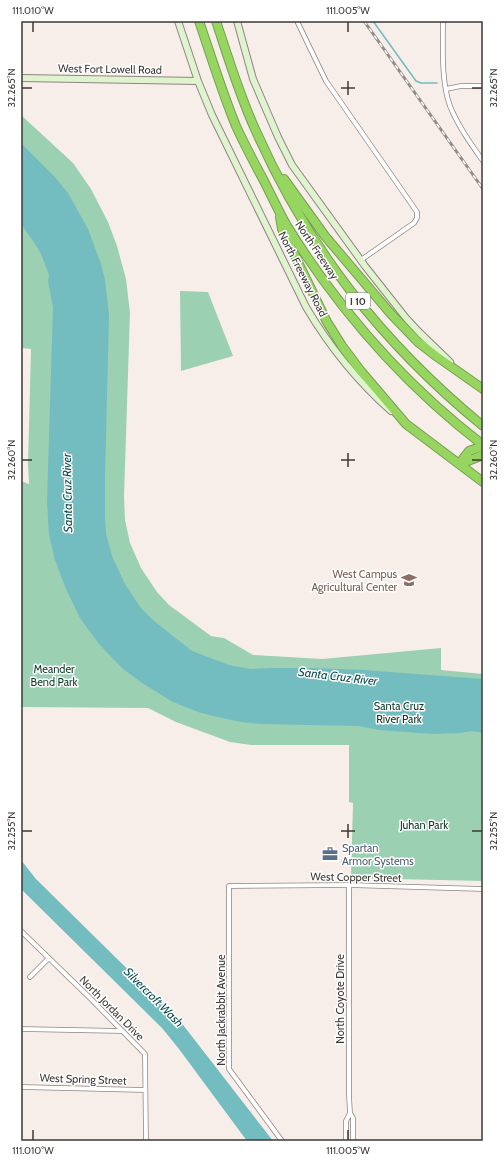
<svg xmlns="http://www.w3.org/2000/svg" width="504" height="1162" viewBox="0 0 504 1162" font-family="Cabin,sans-serif">
<rect width="100%" height="100%" fill="#f8eee9"/>
<!-- green -->
<path fill="#9cd0b3" d="M21,115L73,163L91,189L108,222L117,246L126,279L130,313L124,496L125,520L130,543L141,568L157,592L169,605L211,636L224,638L253,655L322,659L441,648V670L483,674V881L351,878L353,803L349,802V745H251L230,742L176,722L148,708L21,707V481L29,484L28,464L31,349L21,348Z
M180,291L208,292L233,356L181,371Z"/>
<!-- water -->
<path fill="#73bcbf" d="M21,143L54,176L68,193L88,229L101,264L105,280L109,315L105,477V518L106,534L112,556L125,584L141,608L154,621L192,651L229,665L250,669L271,668H313L363,670L483,679V733L472,731L460,733L433,734L379,730L359,726L261,724L241,722L217,717L198,712L173,702L142,683L122,668L99,644L80,618L66,589L55,560L49,535L47,502L53,307L48,281L49,275L41,254L35,244L21,224Z
M21,860L36,879L168,1009L180,1021L273,1141H247L179,1049L162,1028L21,889Z"/>
<g fill="none" stroke-linecap="round" stroke-linejoin="round">
<!-- stream -->
<path stroke="#73bcbf" stroke-width="1.5" d="M373,21L416,81L421,83H437"/>
<defs>
<path id="street" d="M297,21L309,46L326,81L417,212V218L414,223L361,260
M443,21C443,47 441,82 450,106C458,126 471,144 483,161
M446,89L461,86H483
M349,885V1095L350,1113L353,1118V1141
M21,931L90,998L145,1054L146,1141
M30,977L49,958
M21,1029L122,1031
M21,1087L145,1090
M282,1141L229,1069V886L349,885L483,889
M346,1141V1121L350,1113"/>
<path id="secondary" d="M178,21L198,81L212,115L306,307C329,346 357,381 391,411
M237,21L253,79L278,137L292,165L365,266L406,318L420,333L450,362
M21,78L198,81"/>
<path id="highway" d="M199,21C211,56 222,92 236,126C245,146 255,164 265,183C272,197 279,212 287,226C339,310 405,385 483,445
M216,21C228,57 239,94 255,129C308,249 382,343 483,426
M284,179L325,236L391,314L418,342L436,356L483,389
M280,217L282,229L327,322L342,346L360,370L406,424L483,482
M459,464L469,451L483,446
M460,464L483,455"/>
</defs>
<!-- street casing -->
<use href="#street" stroke="#8f8581" stroke-width="5.5"/>
<!-- secondary casing -->
<use href="#secondary" stroke="#8f8581" stroke-width="8"/>
<!-- highway casing -->
<use href="#highway" stroke="#779f52" stroke-width="10"/>
<!-- street -->
<use href="#street" stroke="#fff" stroke-width="4"/>
<!-- secondary -->
<use href="#secondary" stroke="#e0f3cf" stroke-width="6"/>
<!-- highway -->
<use href="#highway" stroke="#96d660" stroke-width="8"/>
<defs>
<path id="rail" d="M364,21L483,189"/>
</defs>
<!-- rail casing -->
<use href="#rail" stroke="#928b88" stroke-width="3"/>
<!-- rail -->
<use href="#rail" stroke="#fff" stroke-width="1.5" stroke-dasharray="4.5" stroke-linecap="butt"/>
</g>
<!-- ticks -->
<path fill="none" stroke="#3d3937" stroke-width="1.5" d="M33,22V32M348,22V32M348,81V95M22,88H32M341,88H355M472,88H482M348,453V467M22,460H32M341,460H355M472,460H482M348,824V838M22,831H32M341,831H355M472,831H482M33,1130V1140M348,1130V1140"/>
<!-- icons -->
<defs>
<symbol id="university-bare" viewBox="-9 -9 18 18"><path d="M0-5L7-2L0 1L-7-2ZM-4 1L0 2.5L4 1V4Q0 6-4 4Z" fill="#8d6e63" stroke="#fff" stroke-width="2.5" paint-order="stroke"/></symbol>
<symbol id="office-bare" viewBox="-9 -9 18 18"><path d="M-6-3h4V-5.5h4V-3h4V5H-6ZM-1-4.5V-3h2v-1.5ZM-6 0V1H6V0Z" fill="#5c6f8a" stroke="#fff" stroke-width="2.5" paint-order="stroke"/></symbol>
</defs>
<g fill-rule="evenodd">
<use href="#university-bare" x="398" y="569" width="22" height="22"/>
<use href="#office-bare" x="319" y="843" width="22" height="22"/>
</g>
<g text-anchor="middle" dominant-baseline="central" stroke-width="3" stroke-linejoin="round" paint-order="stroke">
<!-- shield labels -->
<rect fill="#fff" stroke="#777473" stroke-width="1" x="346" y="293" width="24" height="16" rx="3"/>
<g font-size="10" font-weight="bold" fill="#3d3937">
<text x="358" y="301">I 10</text>
</g>
<!-- street labels -->
<g font-size="11" fill="#3d3937" stroke="#fff">
<text transform="translate(110 69) rotate(1)">West Fort Lowell Road</text>
<text transform="translate(317 250) rotate(56)">North Freeway</text>
<text transform="translate(303 274) rotate(63)">North Freeway Road</text>
<text transform="translate(356 877) rotate(1)">West Copper Street</text>
<text transform="translate(340 999) rotate(-90)">North Coyote Drive</text>
<text transform="translate(112 1008) rotate(45)">North Jordan Drive</text>
<text transform="translate(221 1010) rotate(-90)">North Jackrabbit Avenue</text>
<text transform="translate(83 1079) rotate(2)">West Spring Street</text>
</g>
<!-- education labels -->
<g font-size="11" fill="#785e54" stroke="#fff" text-anchor="end">
<text x="397" y="574">West Campus<tspan x="397" dy="13">Agricultural Center</tspan></text>
</g>
<!-- park labels -->
<g font-size="11" fill="#0b3925" stroke="#fff">
<text x="54" y="669">Meander<tspan x="54" dy="13">Bend Park</tspan></text>
<text x="399" y="706">Santa Cruz<tspan x="399" dy="13">River Park</tspan></text>
<text x="424" y="825">Juhan Park</text>
</g>
<!-- service labels -->
<g font-size="11" fill="#4e5e75" stroke="#fff" text-anchor="start">
<text x="342" y="848">Spartan<tspan x="342" dy="13">Armor Systems</tspan></text>
</g>
<!-- water labels -->
<g font-size="12" font-style="italic" fill="#084c4f" stroke="#fff">
<text transform="translate(67 493) rotate(-91)">Santa Cruz River</text>
<text transform="translate(338 676) rotate(7)">Santa Cruz River</text>
<text transform="translate(154 997) rotate(45)">Silvercroft Wash</text>
</g>
</g>
<!-- border -->
<rect width="504" height="1162" fill="none" stroke="#ffffff" stroke-width="44"/>
<rect x="22" y="22" width="460" height="1118" fill="none" stroke="#3d3937" stroke-width="1.5"/>
<g font-size="10" text-anchor="middle" fill="#3d3937">
<text x="33" y="14">111.010°W</text>
<text x="348" y="14">111.005°W</text>
<text transform="translate(11 88) rotate(-90)" y="4">32.265°N</text>
<text transform="translate(493 88) rotate(-90)" y="4">32.265°N</text>
<text transform="translate(11 460) rotate(-90)" y="4">32.260°N</text>
<text transform="translate(493 460) rotate(-90)" y="4">32.260°N</text>
<text transform="translate(11 831) rotate(-90)" y="4">32.255°N</text>
<text transform="translate(493 831) rotate(-90)" y="4">32.255°N</text>
<text x="33" y="1154">111.010°W</text>
<text x="348" y="1154">111.005°W</text>
</g>
</svg>
